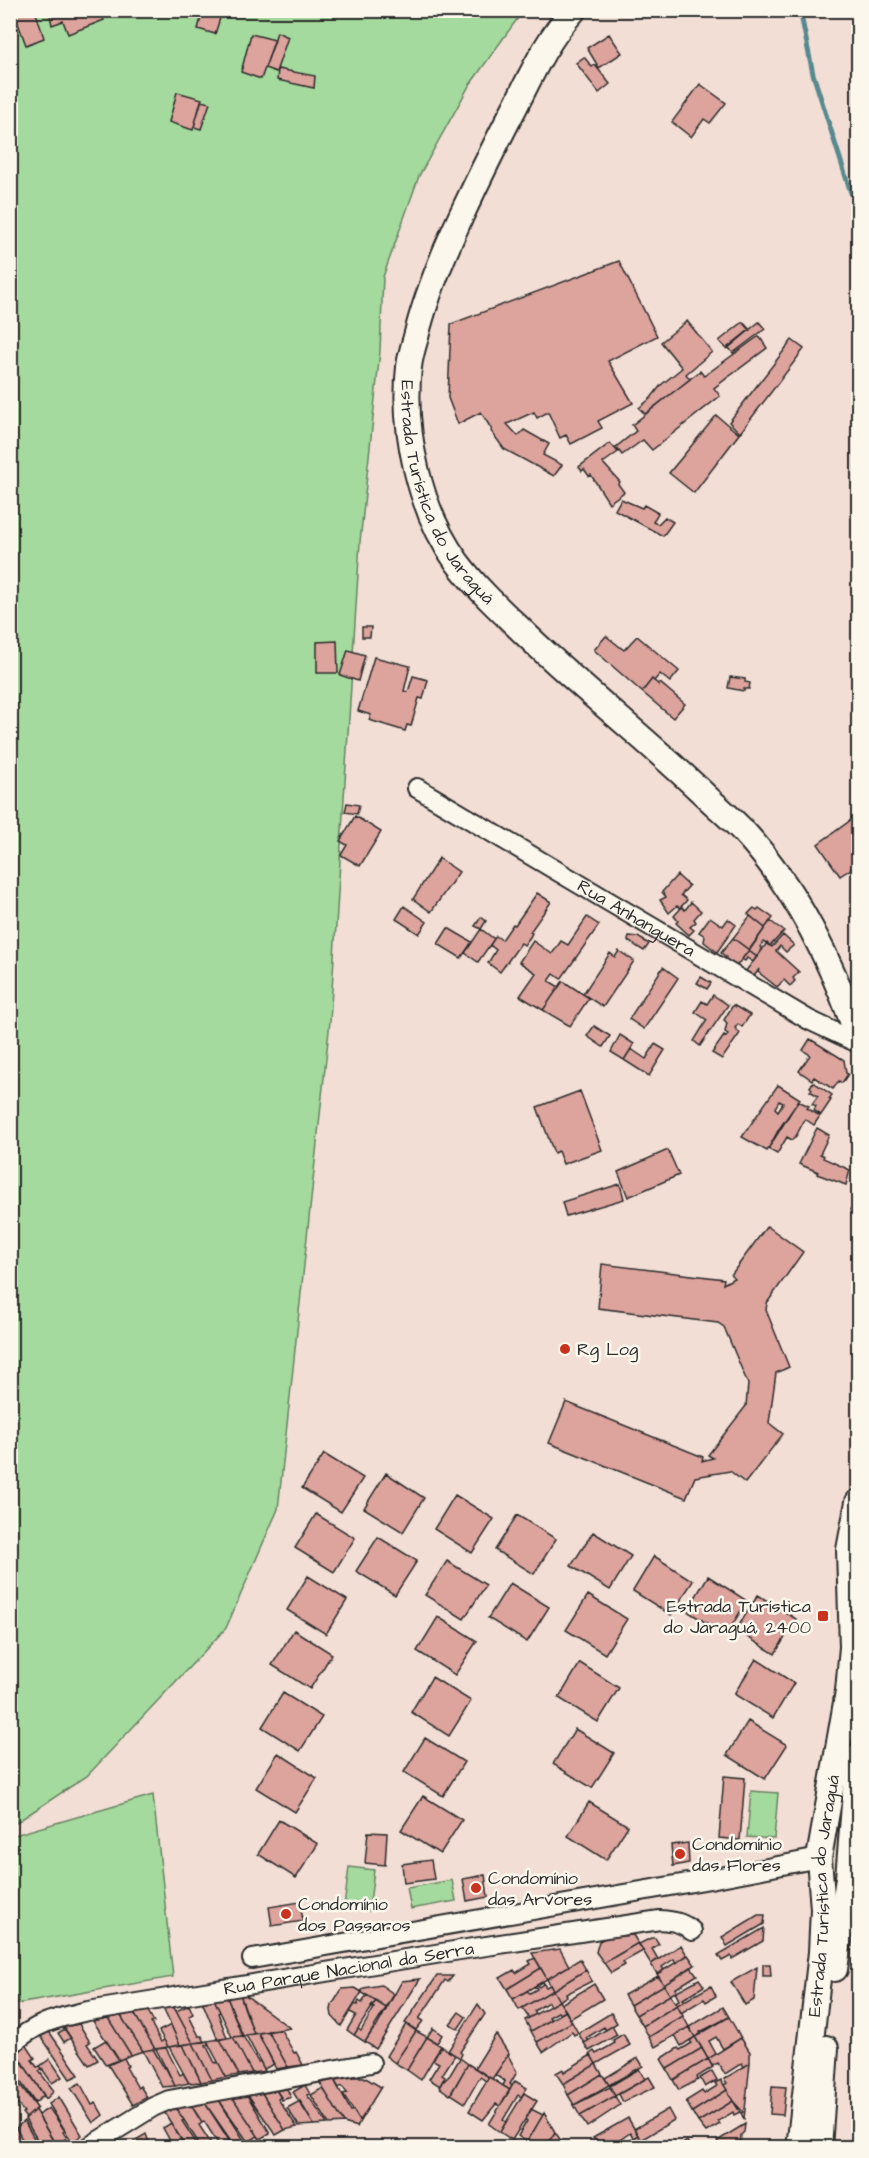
<svg xmlns="http://www.w3.org/2000/svg" width="869" height="2158" viewBox="0 0 869 2158" font-family="'Architects Daughter',sans-serif">
<rect width="100%" height="100%" fill="#f2ded4"/>
<filter id="ink" filterUnits="userSpaceOnUse"><feTurbulence type="fractalNoise" baseFrequency=".0167" numOctaves="2"/><feDisplacementMap in="SourceGraphic" scale="12" xChannelSelector="R" yChannelSelector="G"/><feConvolveMatrix kernelMatrix="1 2 1 2 8 2 1 2 1" color-interpolation-filters="sRGB"/></filter>
<g filter="url(#ink)">
<!-- green -->
<path fill="#a4da9d" stroke="#688264" stroke-width="1.5" d="M11,11H523L469,86L419,176L383,277L380,351L360,542L330,1021L278,1509L226,1628L87,1776L11,1826Z
M751,1791L778,1793L774,1839L747,1837Z
M153,1795L173,1977L11,2005V1836Z
M349,1867L374,1870L369,1911L344,1907Z
M452,1880L456,1901L411,1909L407,1888Z"/>
<g fill="none" stroke-linecap="round" stroke-linejoin="round">
<!-- stream -->
<path stroke="#59898f" stroke-width="5" d="M800,10L813,74L858,215"/>
</g>
<!-- building -->
<path fill="#dda39d" stroke="#2b2b2b" stroke-width="1.5" fill-rule="evenodd" d="M13,10H35L44,38L26,45Z
M49,10H100L104,20L68,34L63,21L52,25Z
M203,10L222,12L215,34L198,29Z
M277,32L288,37L276,72L265,68Z
M251,34L275,40L261,79L241,72Z
M609,34L622,53L599,68L587,48Z
M584,57L592,67L595,65L610,84L599,93L576,63Z
M278,69L315,76L314,88L277,80Z
M700,84L726,103L710,123L704,119L691,137L672,122Z
M177,92L202,99L193,130L169,122Z
M201,101L210,103L201,129L194,127Z
M619,261L657,336L608,361L633,403L598,421L602,428L571,444L566,435L560,438L548,412L537,418L534,412L507,424L518,436L524,430L549,444L543,455L562,465L554,476L504,449L491,431L492,430L481,412L458,424L448,398L451,324Z
M687,321L712,352L686,374L690,379L645,414L639,408L651,398L661,385L682,368L661,342Z
M743,322L750,330L727,349L719,341Z
M759,322L765,329L733,353L728,347Z
M759,336L767,348L714,388L720,396L652,450L643,440L622,455L616,447L636,431L632,425L700,371L704,376Z
M792,340L804,349L740,433L729,422Z
M717,416L739,434L694,493L669,473L715,417Z
M610,443L618,452L603,463L620,482L618,484L624,492L609,503L591,475L589,476L584,469L582,471L579,467Z
M621,499L642,508L644,505L658,513L653,522L658,524L665,517L673,522L663,536L615,510Z
M362,627H371L370,637H362Z
M606,636L624,650L637,636L679,671L670,682L660,674L654,681L652,679L642,692L594,650Z
M337,641L338,673H317V642Z
M348,650L365,655L358,681L340,675Z
M374,657L410,666L404,691L408,692L413,676L428,680L423,699L419,698L411,726L407,725L405,731L369,720L371,715L358,711Z
M730,677L745,679V682L750,683L749,689H744V691L728,688Z
M652,679L659,685L660,683L685,704L673,718L642,692Z
M347,803L359,805L357,814L345,812Z
M858,815V864L840,876L818,844Z
M355,816L381,832L360,866L341,855L347,845L340,841Z
M439,858L459,872L431,912L413,899Z
M677,875L689,886L681,895L687,900L680,908L677,906L669,913L660,900L666,897L662,892Z
M537,893L551,902L530,932L532,933L530,937L524,945L521,943L500,972L488,963L496,950L490,945L496,936L502,940L513,924L515,925Z
M691,902L701,911L694,919L696,922L690,927L694,930L689,935L676,923L678,921L674,916L682,907L685,910Z
M404,906L427,922L419,934L396,919Z
M754,908L757,910L759,908L773,918L765,928L748,914Z
M750,916L765,928L749,950L733,938Z
M481,917L486,921L481,929L475,926Z
M587,917L599,925L561,979L554,974L549,981L559,987L543,1010L520,996L536,973L519,962L533,941L552,954L561,941L568,945Z
M710,917L723,926L728,919L736,925L717,952L704,942L705,936L699,932Z
M770,921L784,931L770,946L763,942L760,947L763,949L757,957L749,951Z
M448,928L472,942L461,958L438,944Z
M481,929L494,939L478,962L465,953Z
M783,935L794,945L786,952L780,946L776,951L799,972L793,978L795,981L790,986L784,980L777,987L758,972L759,969L753,978L745,972L767,943L772,947Z
M629,936L638,937L649,944L644,951L628,941Z
M733,938L749,950L735,968L725,961L726,957L721,953Z
M619,951L634,961L603,1007L583,994L610,953L615,957Z
M749,951L757,957L753,962L747,958L745,961L742,959Z
M663,967L678,978L644,1029L629,1019Z
M701,977L711,983L707,989L697,983Z
M563,981L589,998L570,1026L543,1010Z
M713,995L728,1005L700,1046L694,1041L707,1020L695,1012L702,1001L707,1004Z
M733,1005L750,1015L742,1027L738,1024L735,1028L740,1033L722,1059L712,1053L724,1036L726,1037L728,1034L725,1032L727,1023L724,1020Z
M594,1026L610,1036L603,1047L587,1036Z
M620,1035L634,1044L624,1060L611,1052Z
M810,1039L844,1060L846,1073L848,1074L842,1083L839,1081L833,1089L814,1077L812,1080L799,1071L810,1055L803,1050Z
M655,1044L665,1050L649,1076L624,1060L631,1049L646,1059Z
M813,1082L832,1095L829,1099L831,1100L821,1115L814,1110L816,1106L812,1104L818,1096L810,1091L812,1089L810,1087Z
M778,1085L800,1099L779,1129L767,1151L742,1137ZM779,1101L783,1103L778,1111L775,1108Z
M580,1091L602,1150L563,1164L558,1151L554,1153L537,1107Z
M798,1101L809,1106L807,1108L820,1116L814,1125L805,1119L796,1136L792,1140L787,1137L777,1154L768,1149Z
M817,1128L829,1135L820,1154L824,1156L823,1158L850,1170L846,1185L817,1174L818,1172L799,1164Z
M668,1150L679,1175L628,1197L618,1172Z
M620,1184L624,1199L566,1216L562,1202Z
M858,1196V1214L850,1210Z
M767,1226L803,1252L767,1303L766,1310L789,1367L776,1373L769,1423L783,1434L745,1483L730,1471L695,1477L686,1498L549,1443L566,1402L703,1457L702,1461L713,1458L708,1455L746,1406L748,1384L724,1327L718,1323L598,1308L602,1264L724,1279L723,1284L734,1278L731,1275Z
M324,1454L363,1478L341,1512L302,1488Z
M386,1473L424,1498L403,1532L364,1508Z
M455,1495L494,1519L472,1553L434,1529Z
M316,1514L355,1538L334,1572L295,1548Z
M517,1515L556,1539L534,1574L495,1550Z
M593,1532L631,1556L610,1590L571,1566Z
M378,1537L417,1561L395,1595L356,1571Z
M654,1556L693,1581L671,1615L633,1591Z
M447,1561L486,1585L464,1619L425,1595Z
M308,1576L347,1600L326,1634L287,1610Z
M708,1576L747,1601L726,1635L687,1611Z
M510,1583L549,1607L527,1642L488,1618Z
M588,1595L627,1619L605,1654L566,1630Z
M758,1595L796,1619L775,1654L736,1630Z
M438,1617L477,1641L455,1675L417,1651Z
M294,1630L332,1654L310,1689L272,1665Z
M756,1659L794,1683L773,1718L734,1694Z
M580,1663L619,1688L598,1722L559,1698Z
M432,1677L471,1701L449,1736L411,1712Z
M283,1693L322,1717L300,1751L262,1727Z
M748,1721L787,1745L765,1779L727,1755Z
M575,1729L614,1753L592,1788L553,1764Z
M425,1738L464,1762L443,1796L404,1772Z
M278,1753L317,1778L295,1812L256,1788Z
M724,1776L745,1778L740,1840L719,1838Z
M423,1796L462,1820L440,1854L401,1830Z
M589,1802L628,1826L606,1860L568,1836Z
M279,1820L318,1844L296,1878L258,1854Z
M368,1832L387,1833L385,1865L365,1863Z
M688,1843L689,1863L673,1866L671,1845Z
M431,1860L434,1879L404,1883L402,1864Z
M485,1875L488,1897L467,1901L463,1879Z
M300,1902L303,1921L272,1926L269,1907Z
M758,1915H765L764,1924L727,1946L722,1937Z
M764,1928L763,1941L732,1959L731,1956L722,1961L718,1955Z
M633,1935L638,1943L604,1963L596,1952L599,1941L607,1937Z
M651,1938H655L659,1944L652,1949L658,1959L651,1964L639,1944Z
M638,1943L643,1951L623,1962L625,1965L611,1973L604,1963Z
M681,1945L687,1955L676,1963L674,1959L662,1967L664,1970L657,1974L651,1964Z
M560,1949L569,1966L547,1979L532,1953Z
M688,1955L695,1965L664,1985L657,1974Z
M535,1958L541,1968L507,1989L500,1978L514,1970L516,1973L531,1964L529,1961Z
M580,1959L586,1970L553,1990L547,1979Z
M763,1964H770L771,1976H763Z
M691,1967L697,1975L675,1989L677,1991L670,1995L664,1985Z
M757,1967L754,2000L745,2005L731,1982Z
M541,1968L547,1979L513,1999L507,1989Z
M586,1970L592,1981L566,1994L567,1996L559,2001L553,1990Z
M437,1976H453L448,1982L445,1980L419,2019L423,2021L416,2030L405,2023Z
M658,1976L664,1985L630,2005L624,1995Z
M420,1979L376,2049L365,2042L375,2027L376,2028L402,1981Z
M699,1979L704,1986L683,1999L685,2001L677,2005L675,2002L679,2000L675,1992Z
M542,1982L546,1987L550,1985L553,1990L519,2010L513,1999L527,1991L530,1993L537,1989L535,1986L537,1985L539,1987L543,1984Z
M594,1984L603,1999L570,2019L561,2004Z
M381,1985L394,1994L386,2008L361,1992L364,1988Z
M664,1985L670,1995L636,2015L630,2005Z
M711,1986L716,1996L706,2002L704,1999L681,2013L677,2005Z
M355,1988L362,1992L341,2026L332,2016L331,2010L332,2005L342,1989Z
M553,1990L559,2001L550,2006L548,2002L534,2011L536,2014L529,2018L522,2008Z
M240,1994H244L290,2028L254,2034Z
M240,1994L244,2007L254,2034L243,2036L227,1997Z
M367,1995L376,2001L354,2035L347,2030L356,2015L350,2012L355,2004L357,2005L359,2001L362,2003Z
M670,1995L677,2005L643,2026L636,2015Z
M227,1997L242,2036L232,2037L214,1999Z
M214,1999L220,2012L218,2013L227,2038L218,2040L202,2001Z
M376,2001L386,2008L365,2042L354,2035L358,2029L361,2031L374,2008L371,2007Z
M559,2001L566,2011L560,2014L558,2012L549,2017L551,2020L531,2031L525,2020Z
M478,2004L485,2014L460,2052L462,2054L460,2058L448,2051Z
M189,2005L193,2014L189,2016L199,2036H202L205,2042L193,2043L176,2011Z
M677,2005L683,2016L649,2037L643,2026Z
M173,2006L176,2011L193,2043L180,2045L163,2008Z
M723,2007L729,2017L700,2032L701,2034L695,2037L689,2027Z
M148,2011L154,2022L151,2023L161,2042L164,2040L168,2047L155,2049L134,2013Z
M566,2011L572,2022L537,2042L531,2031Z
M459,2012L466,2017L458,2029L450,2024Z
M134,2013L155,2049L143,2051L121,2016Z
M611,2013L617,2023L606,2030L604,2027L586,2038L588,2041L584,2043L578,2033Z
M120,2016H121L143,2051L131,2055L108,2018Z
M683,2016L689,2027L655,2047L649,2037Z
M729,2017L741,2038L723,2049L716,2037L709,2041L716,2054L708,2059L695,2037Z
M108,2018L131,2055L119,2060L93,2021Z
M572,2022L578,2033L574,2035L572,2032L543,2052L537,2042Z
M855,2023H858V2035H854Z
M79,2024L90,2042L87,2044L98,2060L89,2065L63,2027Z
M406,2024L416,2031L395,2063L386,2056Z
M171,2025L180,2045L168,2047L159,2031Z
M612,2026L617,2035L589,2051L584,2043Z
M689,2027L695,2037L681,2046L675,2035Z
M433,2028L442,2035L437,2043L427,2037Z
M65,2029L71,2038L64,2042L58,2033Z
M48,2030L79,2075L70,2079L38,2032Z
M281,2030L294,2053L296,2052L303,2065L288,2067L268,2031Z
M268,2031L285,2062L288,2067L276,2069L258,2033Z
M416,2031L427,2037L407,2070L395,2063Z
M258,2033L274,2064L264,2069L246,2035Z
M496,2034L509,2054L492,2079L475,2068Z
M623,2034L630,2045L596,2064L590,2054L594,2051L596,2054L615,2043L613,2040Z
M243,2036L258,2062L260,2061L265,2071L252,2073L233,2037Z
M233,2037L252,2073L239,2075L220,2039Z
M427,2037L441,2046L421,2080L407,2070Z
M695,2037L702,2048L667,2069L661,2059L678,2048L680,2050L692,2043L690,2041Z
M741,2038L750,2052V2063L744,2067L742,2063L725,2074L718,2063L712,2066L708,2059Z
M220,2039L239,2075L226,2077L207,2041Z
M23,2040L35,2058L32,2060L37,2067L40,2066L43,2069L39,2071L54,2091L46,2099L16,2053Z
M106,2040L119,2060L106,2065L94,2047Z
M207,2041L209,2044L206,2045L215,2063L218,2062L226,2077L212,2080L193,2043Z
M193,2043L200,2057L212,2080L201,2082L183,2045Z
M183,2045L197,2073L201,2082L189,2083L169,2047Z
M441,2046L455,2055L442,2075L445,2077L440,2086L429,2079L439,2063L433,2060Z
M166,2048L180,2075L183,2073L189,2083L175,2086L156,2049Z
M702,2048L708,2059L673,2080L667,2069Z
M153,2049L164,2068L166,2067L175,2086L162,2087L143,2051Z
M16,2053L44,2095L35,2103L16,2075L14,2076L10,2071V2063Z
M508,2055L517,2072L510,2084L512,2086L510,2090L503,2086L505,2081L495,2075Z
M591,2055L596,2064L563,2084L556,2073L563,2069L564,2072Z
M124,2058L128,2066L126,2067L138,2088L140,2086L147,2097L133,2105L108,2065Z
M460,2058L468,2064L450,2095L439,2087L443,2080L444,2081L450,2075Z
M638,2058L643,2066L609,2085L605,2078Z
M50,2059L62,2077L52,2083L40,2066Z
M708,2059L713,2067L697,2077L698,2080L679,2090L673,2080Z
M750,2063L744,2119L741,2113L743,2112L733,2101L724,2085L727,2083L724,2079Z
M468,2064L489,2077L486,2081L480,2077L465,2103L451,2094Z
M596,2064L602,2074L568,2095L563,2084Z
M639,2069L645,2079L615,2096L610,2086Z
M712,2071L717,2080L705,2087L700,2078Z
M11,2072L37,2108L26,2118L22,2113L24,2112L10,2095Z
M602,2074L609,2085L574,2105L568,2095Z
M353,2077H364L381,2087L360,2121L343,2094L347,2093L342,2086L339,2088L334,2080Z
M489,2077L510,2090L500,2106L496,2104L483,2120L469,2111Z
M649,2077L655,2087L623,2102L619,2094Z
M334,2080L351,2111L353,2110L360,2121L357,2127L344,2123L320,2083Z
M721,2080L727,2090L692,2112L686,2101L702,2091L704,2094L717,2086L715,2083Z
M515,2081L527,2088L521,2097L518,2095L503,2120L506,2122L500,2132L489,2124Z
M80,2083L92,2105L96,2103L103,2115L93,2123L71,2088Z
M305,2085L310,2094L307,2095L309,2098H310L327,2124L314,2125L293,2092Z
M772,2086L786,2087L783,2115L770,2114Z
M610,2087L615,2096L580,2116L574,2105Z
M323,2088L344,2123L329,2124L311,2095Z
M287,2089L291,2097L282,2100L276,2090Z
M276,2090L281,2097L278,2099L297,2127L285,2130L262,2093Z
M727,2090L733,2101L698,2122L692,2112Z
M262,2093L285,2130L276,2135L248,2095Z
M524,2093L537,2101L512,2140L500,2132Z
M247,2095L270,2133L260,2139L233,2098Z
M615,2096L620,2105L587,2127L580,2116Z
M59,2097L82,2135L72,2142L49,2104Z
M233,2098L258,2136L248,2142L219,2100Z
M219,2100L230,2118L249,2148H236L205,2103Z
M300,2101L314,2125L299,2126L287,2108Z
M733,2101L740,2112L734,2115L733,2112L718,2121L720,2124L706,2132L698,2122Z
M205,2103L234,2148H221L204,2121L202,2122L191,2105Z
M191,2105L202,2123L199,2125L214,2148H202L176,2108Z
M49,2108L65,2131L63,2132L67,2138L56,2145L38,2115Z
M176,2108L184,2120L182,2121L199,2147L186,2148L163,2110Z
M531,2109L543,2115L527,2142L518,2136L527,2121L525,2120Z
M668,2109L674,2120L641,2140L634,2129Z
M35,2110L55,2144L49,2148H42L25,2119Z
M544,2113L555,2132L545,2148H524Z
M628,2118L638,2135L633,2138L630,2133L617,2142L620,2146L618,2148H604L593,2138Z
M24,2121L35,2140L37,2139L40,2148H27L16,2128Z
M171,2123L181,2139L186,2148H174L163,2128Z
M745,2124L744,2132L741,2135L740,2148H721L717,2141Z
M16,2128L27,2148H10V2133Z
M555,2132L566,2148H545Z
M146,2134L151,2148H138L134,2141Z
M638,2135L645,2148H618L633,2138Z
M687,2141L691,2148H676Z"/>
<g fill="none" stroke-linecap="round" stroke-linejoin="round">
<defs>
<g id="minor">
<path id="s1" d="M417,788L809,1020L858,1043"/>
<path d="M252,1959L710,1879L819,1858"/>
<path id="s2" d="M10,2046C35,2023 56,2018 88,2011L460,1950L660,1920C673,1921 682,1922 692,1931"/>
<path d="M87,2148L153,2107L169,2100L371,2063"/>
</g>
<g id="major">
<path id="s3" d="M574,10C548,38 533,71 516,105C497,141 479,178 461,216C443,255 426,295 416,337C413,347 410,357 409,367C402,430 419,510 457,562C474,585 495,605 516,625C578,686 647,739 709,799C721,810 734,821 745,833C798,891 832,964 858,1037"/>
<path d="M835,1969L848,1878L858,1756"/>
<path id="s4" d="M799,2148L821,1952L823,1909L819,1858L848,1691L852,1647L849,1550L858,1502"/>
<path d="M819,2148L826,2048"/>
</g>
</defs>
<!-- minor casing -->
<use href="#minor" stroke="#2b2b2b" stroke-width="22"/>
<!-- major casing -->
<use href="#major" stroke="#2b2b2b" stroke-width="28"/>
<!-- minor -->
<use href="#minor" stroke="#fbf7ec" stroke-width="18"/>
<!-- major -->
<use href="#major" stroke="#fbf7ec" stroke-width="24"/>
</g>
</g>
<!-- markers -->
<g fill="#c8321e" stroke="#fbf7ec" stroke-width="2">
<circle cx="565" cy="1349" r="6"/>
<rect x="817" y="1610" width="12" height="12" rx="3"/>
<circle cx="680" cy="1854" r="6"/>
<circle cx="476" cy="1888" r="6"/>
<circle cx="286" cy="1914" r="6"/>
</g>
<g text-anchor="middle" dominant-baseline="central" stroke-width="5" stroke-linejoin="round" paint-order="stroke">
<!-- street labels -->
<g font-size="18" fill="#2b2b2b" stroke="#fbf7ec">
<text stroke="none"><textPath href="#s3" startOffset="531">Estrada Turística do Jaraguá</textPath></text>
<text stroke="none"><textPath href="#s1" startOffset="255">Rua Anhanguera</textPath></text>
<text stroke="none"><textPath href="#s4" startOffset="254">Estrada Turística do Jaraguá</textPath></text>
<text stroke="none"><textPath href="#s2" startOffset="351">Rua Parque Nacional da Serra</textPath></text>
</g>
<!-- poi labels -->
<g font-size="18" fill="#2b2b2b" stroke="#fbf7ec" text-anchor="start">
<text x="577" y="1349">Rg Log</text>
<text x="811" y="1606" text-anchor="end">Estrada Turística<tspan x="811" dy="21">do Jaraguá, 2400</tspan></text>
<text x="692" y="1844">Condomínio<tspan x="692" dy="21">das Flores</tspan></text>
<text x="488" y="1878">Condomínio<tspan x="488" dy="21">das Arvores</tspan></text>
<text x="298" y="1904">Condomínio<tspan x="298" dy="21">dos Passaros</tspan></text>
</g>
</g>
<!-- margin -->
<rect width="869" height="2158" fill="none" stroke="#fbf7ec" stroke-width="36"/>
<rect x="18" y="18" width="833" height="2122" fill="none" stroke="#2b2b2b" stroke-width="2" filter="url(#ink)"/>
</svg>
